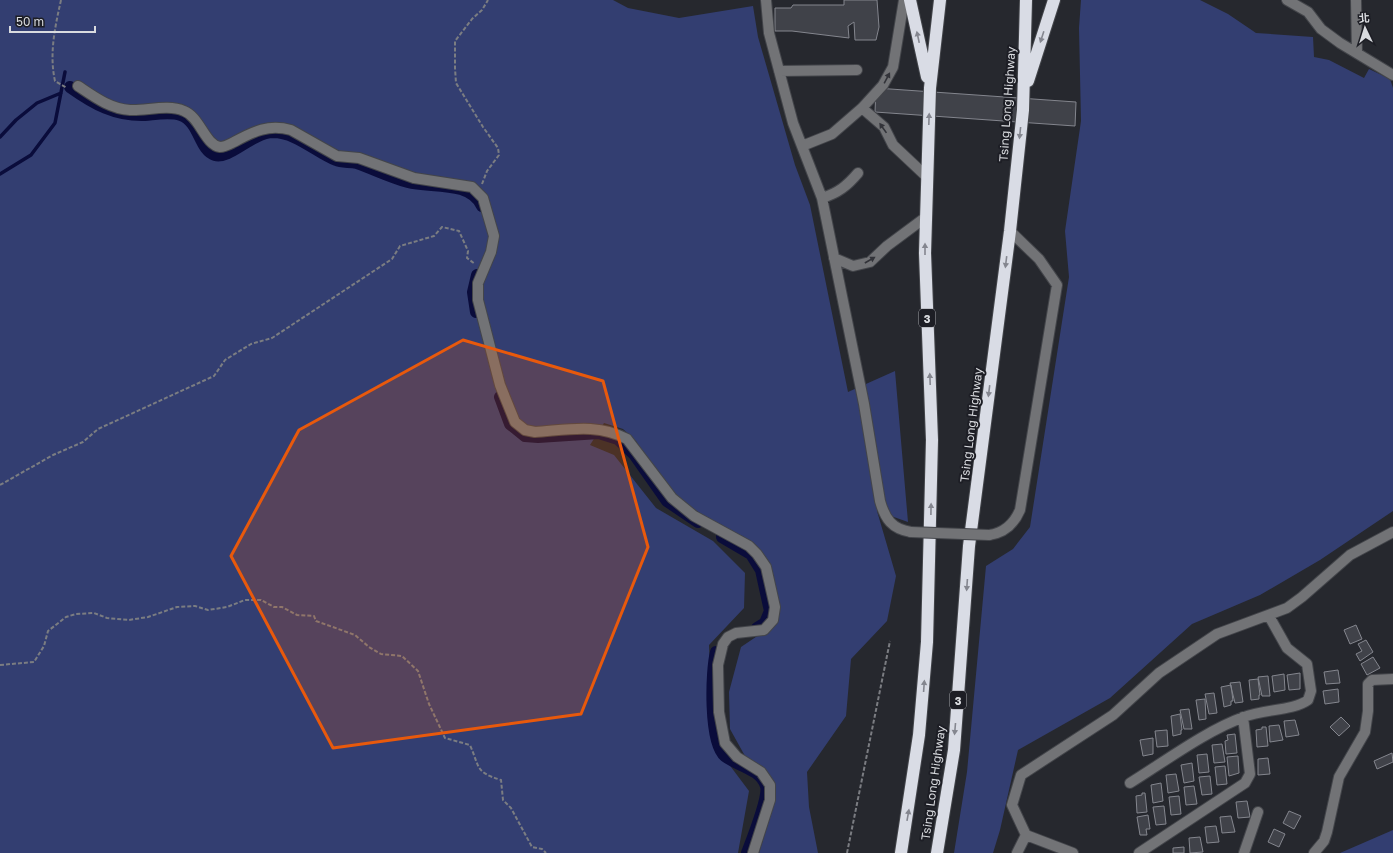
<svg xmlns="http://www.w3.org/2000/svg" width="1393" height="853" viewBox="0 0 1393 853" font-family="'Golos Text','Noto Sans TC',sans-serif">
<rect width="100%" height="100%" fill="#26282e"/>
<!-- green -->
<path fill="#333e71" d="M0,0H613L628,8L679,18L753,6L758,37L795,165L810,205L848,392L895,371L908,522L877,511L896,576L887,621L851,659L846,716L807,772L809,807L818,853H759L775,801L765,773L745,756L730,729L729,692L741,647L775,624L758,549L717,525L668,491L636,441L623,429L604,423L590,445L614,455L656,508L713,541L745,573L744,608L709,645L713,743L749,791L738,853H0Z
M1081,0H1200L1228,14L1256,33L1313,37L1314,57L1329,60L1364,78L1369,69L1390,79L1393,88V511L1320,560L1260,595L1192,624L1110,698L1018,750L1000,830L993,853H954L967,772L986,566L1013,549L1030,527L1069,277L1065,231L1081,121L1079,28Z
M1393,830V853H1340Z"/>
<g fill="none" stroke-linecap="round" stroke-linejoin="round">
<!-- stream -->
<path stroke="#0a0c3b" stroke-width="3.5" d="M0,137L16,120L37,103L61,93
M0,174L31,155L55,123L65,72"/>
<!-- canal -->
<path stroke="#0a0c3b" stroke-width="12" d="M70,87C94,104 115,116 145,115C156,114 170,111 181,115C200,122 199,150 215,155C230,159 251,133 273,132C296,132 316,152 336,160C342,163 350,161 357,163C374,169 390,177 408,182C431,188 470,180 482,206
M476,312L473,292L477,275
M500,397L510,424L525,436L538,437L599,433L618,439L634,454L667,501L698,522
M722,537L751,554L761,570L770,611L765,623L757,628
M716,652C711,671 709,743 725,756C737,766 760,768 766,786C769,797 752,840 747,853"/>
</g>
<!-- building -->
<path fill="#404249" stroke="#84868e" d="M844,0H877L879,27L876,40H855L854,22L848,26L849,38L792,31H775V8H791L793,5H844Z
M876,88L1076,102L1075,126L875,112Z
M1356,625L1362,639L1350,644L1344,630Z
M1366,640L1373,652L1360,661L1356,654L1362,651L1358,644Z
M1373,657L1380,668L1367,675L1361,664Z
M1338,670L1340,683L1326,684L1324,672Z
M1300,673V689L1289,690L1287,675Z
M1284,674L1285,690L1274,692L1272,676Z
M1268,676L1270,696H1262L1258,677Z
M1258,679L1260,695H1259V699L1251,700L1249,680Z
M1240,682L1243,702L1235,703L1230,683Z
M1231,685L1233,701H1231V705L1224,707L1221,687Z
M1338,689L1339,702L1325,704L1323,691Z
M1214,693L1217,713L1209,714L1205,694Z
M1205,699L1206,719L1199,720L1196,700Z
M1189,709L1192,729H1184L1180,710Z
M1180,714L1182,730H1181V734L1173,736L1171,716Z
M1341,717L1350,726L1339,736L1330,727Z
M1295,720L1299,735L1286,737L1284,721Z
M1279,725L1283,740L1270,742L1269,726Z
M1262,727H1266L1268,746L1257,747L1256,730L1262,729Z
M1167,730L1168,746L1157,747L1155,731Z
M1235,734L1237,753L1226,754L1225,741L1228,740L1227,735Z
M1153,738V754L1143,756L1140,740Z
M1222,744L1225,762L1214,763L1212,745Z
M1392,753L1393,762L1377,769L1374,761Z
M1207,754L1209,772L1199,773L1197,755Z
M1238,756L1239,773L1229,776L1227,757Z
M1268,758L1270,774L1258,775V759Z
M1192,763L1194,781L1184,783L1181,765Z
M1225,766L1227,784L1217,785L1215,767Z
M1176,774L1179,791L1168,793L1166,775Z
M1210,776L1212,794L1202,795L1199,777Z
M1161,783L1163,801L1153,803L1151,785Z
M1194,786L1197,804L1186,805L1184,787Z
M1142,793H1145L1147,812L1137,813L1136,796L1142,795Z
M1179,796L1181,814L1171,815L1169,797Z
M1247,801L1250,817L1238,818L1236,802Z
M1164,806L1166,824L1156,825L1153,807Z
M1289,811L1301,816L1294,829L1283,823Z
M1148,815L1150,829H1146L1147,835H1140L1137,817Z
M1231,816L1235,832L1222,833L1220,817Z
M1216,826L1219,842L1207,843L1205,827Z
M1274,829L1285,834L1279,847L1268,842Z
M1200,837L1203,852L1190,853L1189,838Z
M1184,847V853H1173V848Z"/>
<g fill="none" stroke-linecap="round" stroke-linejoin="round">
<defs>
<path id="minor" d="M766,0L769,33L793,123L822,198L864,404L880,501C885,519 892,529 911,532
M1287,0L1308,12L1321,29L1340,43L1393,75
M1356,0L1357,53
M779,71L857,70
M78,86C93,96 110,109 130,110C146,111 168,104 184,111C200,117 205,145 220,147C225,147 230,144 234,142C254,131 269,124 291,130L337,156L359,158L414,178L472,187L483,198L494,236L491,252L478,283V300L500,385L515,422L525,430L535,432C567,430 598,423 627,439L672,498L694,516L749,546L757,554L766,567L775,607L773,620L764,630L736,633L728,637L723,644L718,665L719,712L725,743L737,757L761,772L770,785V800L753,853
M862,108L884,127L893,145L927,177
M802,146L832,134L862,108L883,85L893,67L904,0
M822,198C838,193 847,186 858,173
M834,258L853,266L870,262L887,246L926,217
M989,535C1004,533 1014,524 1020,510L1057,285L1039,259L1010,231
M1130,783C1164,762 1207,730 1244,717C1263,709 1293,711 1308,700L1311,691L1307,664L1287,648L1269,616
M1017,853L1026,835
M1073,853L1026,835L1012,805L1021,775L1113,715L1159,673L1217,634L1287,608L1302,597L1350,555L1393,532
M1139,853L1245,783L1250,774L1243,717
M1244,853L1258,812
M1314,853L1324,841L1327,832L1339,777L1365,732L1368,711V684L1372,680L1393,679"/>
<path id="highway" d="M910,0L927,77
M1028,81L1054,0
M901,853L919,735L927,642L932,440L925,253L930,88L940,0
M937,853L954,750L969,546L1010,231L1023,110L1026,0"/>
</defs>
<!-- minor casing -->
<use href="#minor" stroke="#43454a" stroke-width="12"/>
<!-- highway casing -->
<use href="#highway" stroke="#43454a" stroke-width="14"/>
<!-- path -->
<path stroke="#7b7d82" stroke-width="2" stroke-dasharray="4 2" stroke-linecap="butt" d="M61,0C55,27 49,54 55,81L67,88
M482,184L487,171L499,155L498,148L483,127L456,83L455,68V41L472,19L482,10L488,0
M0,485L53,455L83,442L98,429L214,376L225,360L251,344L272,338L392,259L400,246L434,236L442,227L459,231L468,251L467,258L475,264
M0,665L34,662L44,646L48,631L66,617L76,614L94,613L107,618L129,620L148,617L177,607L195,606L208,610L227,607L245,600H261L274,607H282L297,615L314,616L316,621L355,635L369,647L381,654L402,656L418,671L429,704L445,738L470,745C480,768 475,772 501,780L503,800L511,808L532,847L542,849L546,853
M847,853L890,641"/>
<!-- minor -->
<use href="#minor" stroke="#727376" stroke-width="10"/>
<!-- highway -->
<use href="#highway" stroke="#d9dce5" stroke-width="12"/>
<defs>
<path id="minor-bridge" d="M911,532L989,535"/>
</defs>
<!-- minor-bridge casing -->
<use href="#minor-bridge" stroke="#43454a" stroke-width="12" stroke-linecap="butt"/>
<!-- minor-bridge -->
<use href="#minor-bridge" stroke="#727376" stroke-width="10"/>
</g>
<!-- one-way arrows -->
<defs><path id="oneway-solid" d="M-6-.8H1V-3.2L6.5 0L1 3.2V.8H-6Z"/></defs>
<g fill="#84868f">
<use href="#oneway-solid" transform="translate(918 37) rotate(-102)"/>
<use href="#oneway-solid" transform="translate(1042 37) rotate(108)"/>
<use href="#oneway-solid" transform="translate(929 119) rotate(-88)"/>
<use href="#oneway-solid" transform="translate(1020 133) rotate(96)"/>
<use href="#oneway-solid" transform="translate(925 249) rotate(-90)"/>
<use href="#oneway-solid" transform="translate(1006 262) rotate(97)"/>
<use href="#oneway-solid" transform="translate(930 379) rotate(-92)"/>
<use href="#oneway-solid" transform="translate(989 391) rotate(97)"/>
<use href="#oneway-solid" transform="translate(931 509) rotate(-89)"/>
<use href="#oneway-solid" transform="translate(967 585) rotate(94)"/>
<use href="#oneway-solid" transform="translate(924 686) rotate(-86)"/>
<use href="#oneway-solid" transform="translate(955 729) rotate(95)"/>
<use href="#oneway-solid" transform="translate(908 815) rotate(-80)"/>
</g>
<g fill="#323339">
<use href="#oneway-solid" transform="translate(887 78) rotate(-62)"/>
<use href="#oneway-solid" transform="translate(883 128) rotate(-125)"/>
<use href="#oneway-solid" transform="translate(870 260) rotate(-30)"/>
</g>
<!-- marked area -->
<path fill="#e8590c" fill-opacity="0.2" stroke="#e8590c" stroke-width="3" stroke-linejoin="round" d="M463,340L603,381L648,547L581,714L333,748L231,556L299,430Z"/>
<g text-anchor="middle" dominant-baseline="central" stroke-width="4" stroke-linejoin="round" paint-order="stroke">
<!-- shield labels -->
<g fill="#1d1e25" stroke="#a1a2a7" stroke-width="1">
<rect x="919" y="309" width="16" height="18" rx="3"/>
<rect x="950" y="691" width="16" height="18" rx="3"/>
</g>
<g font-size="11" font-weight="bold" fill="#d9dbdf">
<text x="927" y="318">3</text>
<text x="958" y="700">3</text>
</g>
<!-- street labels -->
<g font-size="12" fill="#d9dbdf" stroke="#1d1e25">
<text transform="translate(1007 104) rotate(-86)">Tsing Long Highway</text>
<text transform="translate(971 425) rotate(-83)">Tsing Long Highway</text>
<text transform="translate(933 783) rotate(-82)">Tsing Long Highway</text>
</g>
</g>
<!-- north arrow -->
<g transform="translate(1365 28) rotate(356)" stroke="#1d1e25" stroke-width="3" paint-order="stroke">
<path d="M0-3L7 15L0 10L-7 15Z" fill="#d9dbdf"/>
<text y="-6" font-size="11" font-weight="bold" text-anchor="middle" fill="#d9dbdf">北</text>
</g>
<!-- scale -->
<path d="M10 26v6h85v-6" fill="none" stroke="#d9dbdf" stroke-width="2"/>
<text x="16" y="26" font-size="12" fill="#d9dbdf" stroke="#1d1e25" stroke-width="3" paint-order="stroke">50 m</text>
</svg>
